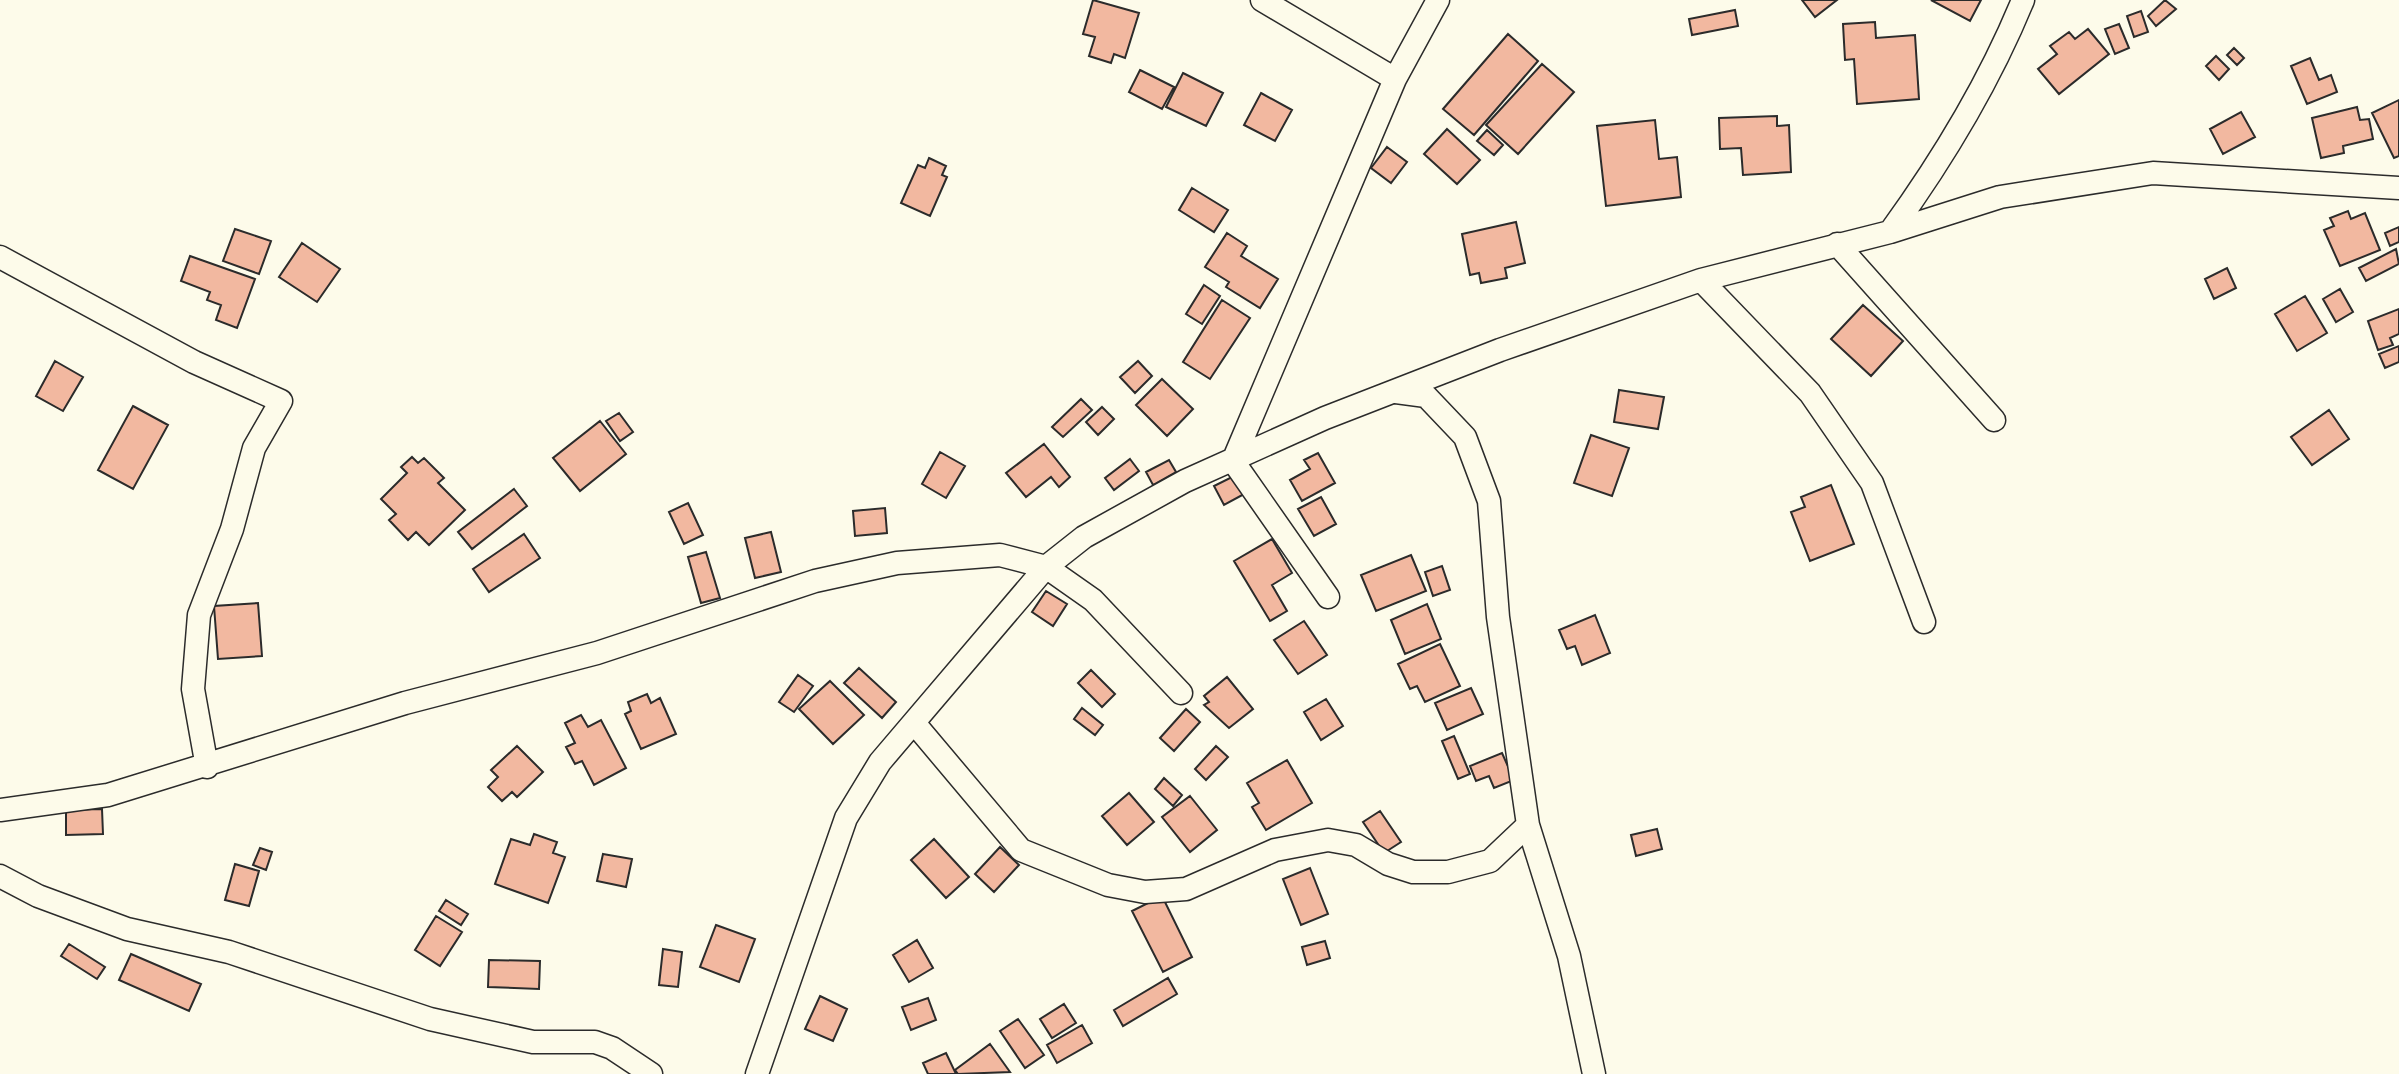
<svg xmlns="http://www.w3.org/2000/svg" width="2399" height="1074" viewBox="0 0 2399 1074" font-family="'IBM Plex Sans',sans-serif">
<rect width="100%" height="100%" fill="#fdfbea"/>
<!-- building -->
<path fill="#f2b8a0" stroke="#2b2b2b" stroke-width="2" d="M1093,0L1139,13L1125,58L1114,54L1111,63L1089,56L1095,37L1083,34Z
M1802,0H1837L1815,17Z
M1931,0H1981L1970,21Z
M2165,0L2176,9L2156,26L2148,16Z
M1735,10L1738,26L1692,35L1689,19Z
M2141,11L2148,32L2134,37L2127,16Z
M1875,22L1876,38L1915,35L1919,99L1857,104L1854,59L1845,60L1843,24Z
M2119,24L2129,48L2115,54L2105,29Z
M2088,29L2109,54L2059,94L2038,69L2057,54L2050,46L2069,32L2075,39Z
M1508,34L1538,61L1474,135L1443,109Z
M2234,48L2244,58L2237,65L2227,55Z
M2216,56L2229,69L2219,80L2206,66Z
M2310,58L2319,80L2331,75L2337,92L2307,104L2291,66Z
M1542,64L1574,92L1518,154L1486,125Z
M1140,70L1174,87L1162,109L1129,92Z
M1183,73L1223,93L1206,126L1166,107Z
M1261,93L1292,110L1275,141L1244,125Z
M2399,100V156L2394,158L2372,113Z
M2357,107L2360,120L2369,119L2373,139L2343,146L2344,153L2321,158L2312,118Z
M2241,112L2255,137L2223,154L2210,129Z
M1777,116V126L1789,125L1791,172L1743,175L1741,148L1720,149L1719,118Z
M1655,120L1659,159L1677,157L1681,197L1606,206L1597,126Z
M1447,129L1480,160L1457,184L1424,154Z
M1487,130L1503,145L1494,155L1477,141Z
M1387,147L1407,162L1391,183L1371,168Z
M929,158L946,166L942,175L947,177L930,216L901,203L918,165L925,168Z
M1192,188L1228,210L1214,232L1179,210Z
M2348,211L2351,219L2365,213L2380,250L2340,266L2324,230L2334,226L2330,218Z
M1516,222L1525,263L1505,268L1507,278L1481,283L1479,273L1470,275L1462,234Z
M2399,227V242L2390,246L2385,233Z
M235,229L271,241L259,274L223,261Z
M1227,233L1247,246L1241,256L1278,279L1260,308L1226,287L1229,282L1205,267Z
M302,243L340,269L317,302L279,277Z
M2396,249L2399,264L2366,281L2359,268Z
M190,256L255,279L237,328L216,320L221,305L207,300L210,292L181,281Z
M2227,268L2236,288L2214,299L2205,279Z
M1204,285L1220,296L1202,324L1186,314Z
M2340,289L2353,312L2336,322L2323,299Z
M2305,296L2327,333L2297,351L2275,314Z
M1222,300L1250,318L1210,379L1183,362Z
M1863,305L1903,341L1871,376L1831,339Z
M2399,309V334L2390,338L2393,345L2378,350L2368,321Z
M2399,346V362L2385,368L2379,354Z
M55,361L83,377L63,411L36,396Z
M1138,361L1152,376L1135,393L1120,377Z
M1162,379L1193,409L1167,436L1136,405Z
M1619,390L1664,397L1658,429L1614,422Z
M1081,399L1092,410L1063,437L1052,427Z
M133,406L168,425L133,489L98,470Z
M1102,407L1114,419L1098,435L1086,422Z
M2329,410L2349,439L2312,465L2291,437Z
M619,413L633,432L620,441L606,421Z
M600,421L626,454L580,491L553,458Z
M1591,435L1629,448L1612,496L1574,483Z
M1044,444L1070,477L1059,487L1051,477L1026,497L1006,473Z
M940,452L965,466L946,498L922,484Z
M1318,453L1335,483L1302,501L1290,480L1310,469L1304,460Z
M412,457L418,463L424,458L444,478L438,483L465,510L429,545L416,532L408,540L389,520L396,514L381,499L407,473L401,467Z
M1130,459L1139,471L1114,490L1105,478Z
M1169,460L1176,472L1153,485L1146,472Z
M1236,475L1246,493L1224,505L1214,486Z
M1831,485L1854,544L1810,561L1791,512L1805,507L1801,497Z
M514,489L527,506L472,549L458,532Z
M1321,497L1336,524L1314,536L1298,509Z
M688,503L703,535L684,544L669,512Z
M885,508L887,533L855,536L853,511Z
M771,532L781,572L755,578L745,538Z
M524,534L540,558L489,592L473,569Z
M1272,539L1292,573L1272,585L1287,611L1270,621L1234,561Z
M706,552L720,598L701,603L688,557Z
M1411,555L1426,591L1376,611L1361,575Z
M1442,566L1450,590L1433,596L1425,572Z
M1046,591L1067,604L1053,626L1032,612Z
M258,603L262,656L218,659L214,606Z
M1427,604L1441,639L1405,654L1391,620Z
M1595,615L1610,653L1582,665L1575,646L1567,649L1559,630Z
M1304,621L1327,655L1298,674L1274,640Z
M1440,644L1460,686L1425,702L1417,686L1410,689L1398,664Z
M859,668L896,702L882,718L844,683Z
M1091,670L1115,694L1102,707L1078,683Z
M798,675L813,686L794,712L779,702Z
M1227,677L1253,709L1229,728L1204,705L1209,702L1204,696Z
M830,681L864,715L833,744L799,709Z
M1471,688L1483,714L1447,730L1435,703Z
M647,694L651,703L660,698L676,734L641,749L625,714L631,711L628,702Z
M1326,699L1343,726L1321,740L1304,712Z
M1082,708L1103,725L1095,735L1074,719Z
M1186,709L1200,722L1174,751L1160,738Z
M581,715L588,727L601,720L626,768L594,785L582,761L575,764L566,747L575,743L565,723Z
M1454,736L1470,774L1458,779L1442,741Z
M517,746L543,772L517,797L512,792L502,801L488,787L498,777L491,770Z
M1216,746L1228,757L1206,780L1195,769Z
M1502,753L1514,780L1494,788L1489,776L1476,781L1470,766Z
M1287,760L1312,803L1266,830L1252,807L1259,803L1247,783Z
M1164,778L1182,795L1173,806L1155,789Z
M1129,793L1154,822L1127,845L1102,816Z
M1190,796L1217,830L1190,852L1162,817Z
M102,809L103,834L66,835V810Z
M1380,811L1401,842L1384,853L1363,822Z
M1657,829L1662,849L1636,856L1631,835Z
M534,834L557,842L553,853L565,857L548,903L495,884L511,839L530,845Z
M934,839L969,877L946,898L911,860Z
M1000,847L1019,865L994,892L975,874Z
M260,848L272,852L266,870L253,865Z
M603,854L632,859L626,887L597,881Z
M235,864L259,871L249,906L225,900Z
M1310,868L1328,914L1301,925L1283,879Z
M1162,896L1192,957L1163,972L1132,911Z
M446,900L468,914L461,925L439,911Z
M436,916L462,932L440,966L415,950Z
M716,925L755,939L739,982L700,967Z
M917,940L933,968L909,982L893,955Z
M1325,941L1330,958L1307,965L1302,947Z
M69,944L105,967L97,979L61,956Z
M663,949L682,952L678,987L659,985Z
M131,954L201,984L189,1011L119,980Z
M489,960L540,961L539,989L488,987Z
M1168,978L1177,994L1123,1026L1114,1010Z
M820,996L847,1009L833,1041L805,1029Z
M928,998L936,1020L911,1030L902,1007Z
M1064,1004L1076,1023L1052,1038L1040,1019Z
M1018,1019L1044,1055L1025,1068L1000,1031Z
M1082,1025L1092,1043L1057,1063L1047,1045Z
M990,1044L1010,1072L958,1074L955,1070Z
M946,1053L956,1074H928L923,1063Z"/>
<g fill="none" stroke-linecap="round" stroke-linejoin="round">
<defs>
<path id="minor" d="M1262,0L1395,79
M1890,232C1943,159 1989,83 2023,0
M1837,244L1994,420
M0,257L194,362L281,401L254,448L232,529L199,615L193,689L207,767
M1701,280L1810,393L1872,483L1924,622
M1396,392L1426,396L1465,437L1489,501L1498,617L1528,825L1569,956L1594,1074
M1328,597L1233,461L1395,79L1438,0
M915,724L1021,850L1108,885L1145,892L1186,889L1275,850L1328,840L1356,845L1388,864L1413,872H1448L1490,861L1528,825
M0,810L108,795L405,703L597,653L815,581L897,563L1000,555L1046,567L1093,600L1181,693
M0,876L38,896L127,929L229,952L430,1019L533,1042H595L612,1048L651,1074
M757,1074L846,818L880,762L1046,567L1084,537L1185,481L1325,418L1500,350L1701,280L1890,232L2000,197L2153,173L2399,188"/>
</defs>
<!-- minor casing -->
<use href="#minor" stroke="#2b2b2b" stroke-width="25"/>
<!-- minor -->
<use href="#minor" stroke="#fdfbea" stroke-width="22"/>
</g>
</svg>
